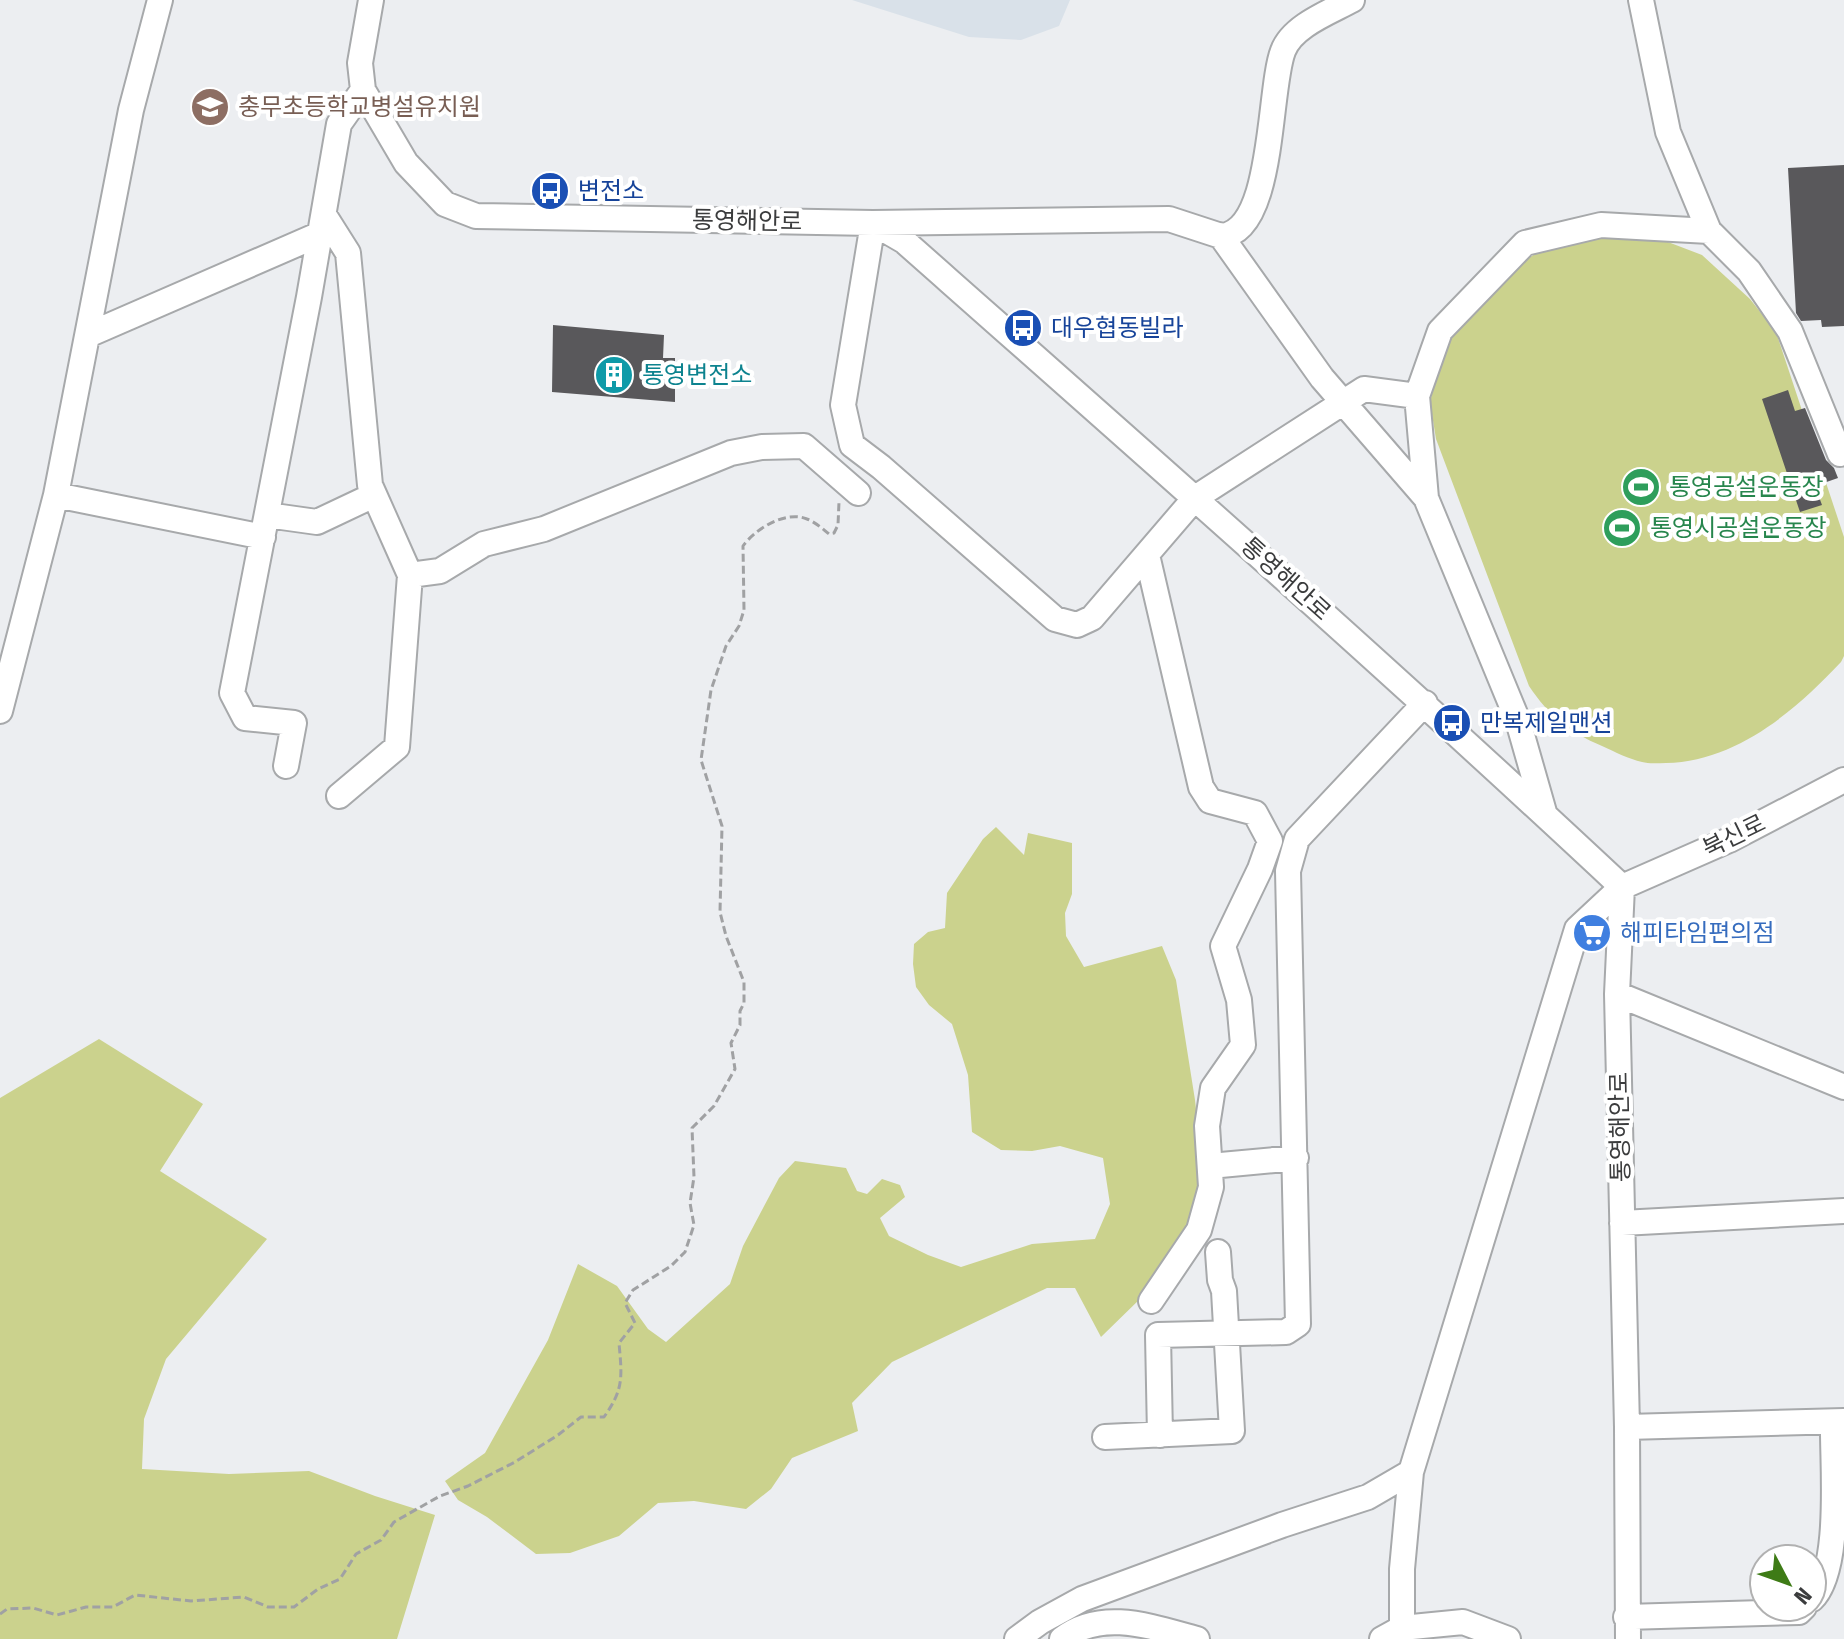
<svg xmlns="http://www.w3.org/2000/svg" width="1844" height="1639" viewBox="0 0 1844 1639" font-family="'Fira Sans Condensed','Noto Sans KR',sans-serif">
<rect width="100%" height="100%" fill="#eceef1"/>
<!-- built -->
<path fill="#d9e1e9" d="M852,0H1070L1059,26L1021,40L969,37Z"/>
<!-- green -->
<path fill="#cbd28d" d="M1626,234L1668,242L1702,255L1750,299L1776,332L1844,537V656L1841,662C1795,711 1737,761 1666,763C1658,763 1649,764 1642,762C1629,759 1615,752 1602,746C1569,732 1549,716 1529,686L1436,439L1430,402L1441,355L1463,315L1507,272L1546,247Z
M996,827L1024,855L1028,833L1072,843V894L1065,913L1066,936L1084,967L1162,946L1176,980L1195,1100L1204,1182L1185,1255L1101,1337L1075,1288H1047L892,1362L852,1403L858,1431L792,1458L771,1489L746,1509L694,1501L658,1503L619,1536L570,1553L536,1554L487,1517L458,1500L445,1481L485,1453L548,1340L578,1264L617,1286L648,1329L666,1342L730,1284L743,1246L779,1178L795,1161L846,1168L857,1191L867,1194L882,1179L900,1185L905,1197L880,1218L889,1236L928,1255L961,1267L1032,1244L1095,1239L1110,1204L1103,1158L1060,1146L1032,1151L1001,1150L972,1132L968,1075L952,1024L929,1005L916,987L913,964L914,944L928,932L945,928L947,893L983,839Z
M99,1039L203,1104L160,1171L267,1239L166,1359L144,1419L142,1469L229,1474L309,1471L375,1496L435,1515L397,1639H0V1098Z"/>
<!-- building -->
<path fill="#59585b" d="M1844,165V326L1822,327L1821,320L1801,321L1796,313L1788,168Z
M553,325L664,335L663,358H675V402L552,392Z
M1788,390L1795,411L1805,408L1826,460L1834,468L1838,478L1815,486L1822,505L1800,512L1762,399Z"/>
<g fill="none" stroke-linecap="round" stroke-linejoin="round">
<defs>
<path id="minor" d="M371,0L360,63L363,90L406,163L445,204L476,216L873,223L904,241C1145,454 1387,667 1622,887L1617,994L1627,1427L1628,1639
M1352,0C1330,12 1292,26 1283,51C1268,89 1275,232 1221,236L1169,219L873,223L843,405L852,445L881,467L1055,619L1077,625L1092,618L1195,498L1364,389L1417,396
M1641,0L1668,132L1709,231L1749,271L1790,331L1840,454L1844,453
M324,215L348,253L370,485L410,575L397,747L339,796
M1221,236L1322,378L1426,498L1518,721L1544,812
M88,335L320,234
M56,495L263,537
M1426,498L1417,396L1440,331L1525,243L1601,225L1709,231
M267,515L317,522L374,495
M1147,555L1201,787L1210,801L1255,813L1270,841L1260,869L1223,946L1239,1000L1243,1045L1213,1088L1207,1126L1211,1187L1199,1230L1151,1301
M410,575L440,571L484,544L544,529L731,453L762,447L804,446L858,493
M0,711L56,495L131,110L160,0
M286,766L294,723L245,718L232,693L309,297L339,124L363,90
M1617,994L1844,1087
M1210,1166L1296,1158
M1622,1223L1844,1211
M1627,1427L1844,1421
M1160,1435L1158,1335L1286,1332L1298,1324L1288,871L1297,839L1425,703
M1105,1437L1232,1431L1224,1291L1220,1280L1218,1252
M1812,1599C1841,1571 1833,1472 1833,1432
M1626,1617L1799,1612L1804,1607
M1402,1628V1569L1411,1472
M1017,1639L1040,1622L1082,1599L1282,1525L1368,1497L1411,1472L1577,929L1622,887L1729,840L1844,780
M1062,1639C1102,1608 1152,1627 1197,1639
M1382,1639L1402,1628L1463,1622L1508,1639"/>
</defs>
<!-- minor casing -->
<use href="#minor" stroke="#a7a9ab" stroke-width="28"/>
<!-- path -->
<path stroke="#a0a1a3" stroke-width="3" stroke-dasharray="8 4" stroke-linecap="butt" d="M0,1614L7,1609L33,1608L57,1615L86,1607H113L135,1595L191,1601L244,1597L268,1607H294L318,1589L340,1579L356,1554L381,1540L394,1522L440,1496L468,1486L515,1462L558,1435L581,1417H604C624,1389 622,1377 619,1343L635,1323L625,1303L633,1290L671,1266L685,1252L694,1225L690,1203L694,1177L692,1128L714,1106L735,1069L731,1043L740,1025V1011L744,1003V982L726,936L720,912L722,826L701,760L711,690L726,646L739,626L744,610L743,546C755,529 786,510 807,519C815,522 823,529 829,534L834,533L838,525L839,502"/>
<!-- minor -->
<use href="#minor" stroke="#fff" stroke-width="24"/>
</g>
<!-- icons -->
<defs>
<symbol id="school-disc" viewBox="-11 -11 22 22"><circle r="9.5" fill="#8d6e63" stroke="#fff"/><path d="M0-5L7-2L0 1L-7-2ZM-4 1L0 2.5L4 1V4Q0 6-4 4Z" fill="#fff"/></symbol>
<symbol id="bus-disc" viewBox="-11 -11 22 22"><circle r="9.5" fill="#1a4fb4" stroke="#fff"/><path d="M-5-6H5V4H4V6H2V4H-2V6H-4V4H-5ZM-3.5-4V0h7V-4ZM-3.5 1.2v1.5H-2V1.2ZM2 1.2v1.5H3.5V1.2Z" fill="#fff"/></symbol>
<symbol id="building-disc" viewBox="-11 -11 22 22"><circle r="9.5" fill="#0f9aa8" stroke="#fff"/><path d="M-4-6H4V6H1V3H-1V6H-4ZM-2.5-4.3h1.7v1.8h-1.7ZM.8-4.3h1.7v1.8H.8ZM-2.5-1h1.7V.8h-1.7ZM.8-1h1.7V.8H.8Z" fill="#fff"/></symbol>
<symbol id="stadium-disc" viewBox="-11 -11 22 22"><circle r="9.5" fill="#2e9e5b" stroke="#fff"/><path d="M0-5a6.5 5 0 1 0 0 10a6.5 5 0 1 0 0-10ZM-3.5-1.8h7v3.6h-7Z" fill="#fff"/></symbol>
<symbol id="supermarket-disc" viewBox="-11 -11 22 22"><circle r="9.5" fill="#3f7fe0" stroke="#fff"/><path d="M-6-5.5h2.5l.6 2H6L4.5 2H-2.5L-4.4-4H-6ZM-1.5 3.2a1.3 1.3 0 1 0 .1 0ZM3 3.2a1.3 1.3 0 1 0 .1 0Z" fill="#fff"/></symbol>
</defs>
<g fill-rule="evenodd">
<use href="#school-disc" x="188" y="85" width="44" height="44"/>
<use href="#bus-disc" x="528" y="169" width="44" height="44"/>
<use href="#bus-disc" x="1001" y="306" width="44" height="44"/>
<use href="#building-disc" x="592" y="353" width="44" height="44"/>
<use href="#stadium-disc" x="1619" y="465" width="44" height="44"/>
<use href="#stadium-disc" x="1600" y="506" width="44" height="44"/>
<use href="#bus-disc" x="1430" y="701" width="44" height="44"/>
<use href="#supermarket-disc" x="1570" y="911" width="44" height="44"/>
</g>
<g text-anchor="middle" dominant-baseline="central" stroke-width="8" stroke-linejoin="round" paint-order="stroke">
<!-- education labels -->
<g font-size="24" fill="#785e54" stroke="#fff" text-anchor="start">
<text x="238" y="107">충무초등학교병설유치원</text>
</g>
<!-- transit labels -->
<g font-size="24" fill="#164399" stroke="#fff" text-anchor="start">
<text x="578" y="191">변전소</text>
<text x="1051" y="328">대우협동빌라</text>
<text x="1480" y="723">만복제일맨션</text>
</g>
<!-- street labels -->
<g font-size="24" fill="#3b3c3d" stroke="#fff">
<text transform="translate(747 221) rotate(1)">통영해안로</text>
<text transform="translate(1286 579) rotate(42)">통영해안로</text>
<text transform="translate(1734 836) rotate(-26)">북신로</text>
<text transform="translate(1620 1127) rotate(-91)">통영해안로</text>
</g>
<!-- culture labels -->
<g font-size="24" fill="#0d838f" stroke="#fff" text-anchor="start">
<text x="642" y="375">통영변전소</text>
</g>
<!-- leisure labels -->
<g font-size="24" fill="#27864d" stroke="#fff" text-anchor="start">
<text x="1669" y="487">통영공설운동장</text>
<text x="1650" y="528">통영시공설운동장</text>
</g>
<!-- shop labels -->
<g font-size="24" fill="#366cbe" stroke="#fff" text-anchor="start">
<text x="1620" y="933">해피타임편의점</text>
</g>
</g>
<!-- north arrow -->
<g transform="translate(1788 1583) rotate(131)"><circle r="38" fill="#ffffff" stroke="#b1b1b1" stroke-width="2"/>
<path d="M0-6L14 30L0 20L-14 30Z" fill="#3e7b16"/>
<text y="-12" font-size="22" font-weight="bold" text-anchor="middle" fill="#3b3c3d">N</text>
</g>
</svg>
